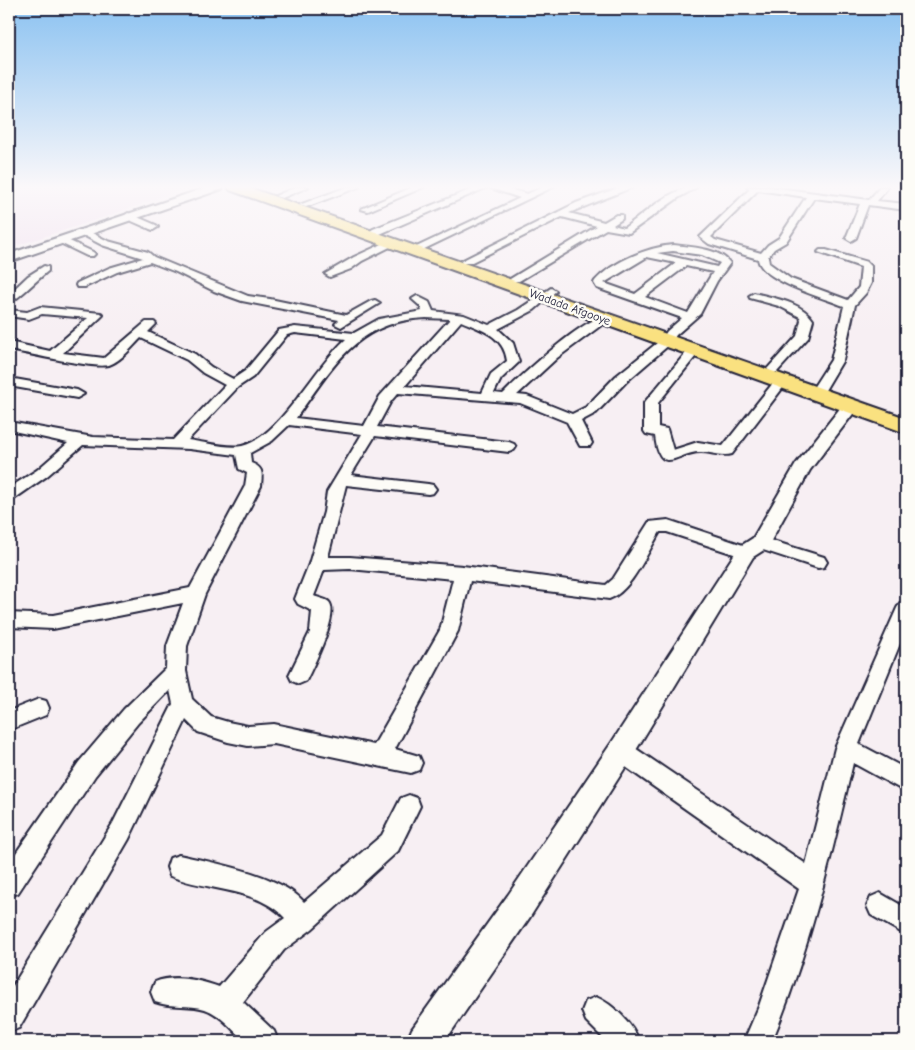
<svg xmlns="http://www.w3.org/2000/svg" width="915" height="1050" viewBox="0 0 915 1050" font-family="'Comic Neue',sans-serif">
<rect width="100%" height="100%" fill="#f7eff3"/>
<filter id="ink" filterUnits="userSpaceOnUse"><feTurbulence type="fractalNoise" baseFrequency=".02" numOctaves="2"/><feDisplacementMap in="SourceGraphic" scale="10" xChannelSelector="R" yChannelSelector="G"/><feConvolveMatrix kernelMatrix="1 2 1 2 8 2 1 2 1" color-interpolation-filters="sRGB"/></filter>
<g filter="url(#ink)">
<!-- built -->
<path fill="#f0dfee" d="M9,187H189L111,215L9,248Z"/>
<g fill="none" stroke-linecap="round" stroke-linejoin="round">
<defs>
<path id="minor" d="M296,187H308L282,198L275,196Z
M347,187H359L306,207L299,205Z
M413,187H424L368,211L361,209Z
M477,187H501L527,194L543,187H553L416,253H410L408,251L520,198L488,187L373,237L370,238L365,235L373,229Z
M621,187H633L569,213L604,222L616,215H622V219L613,225L624,228C644,214 673,186 697,187L678,198L629,233L606,229L519,281H511L510,279L597,226L562,217L470,263H462L461,261L576,203Z
M747,187H770L869,200L880,187H888L877,201L906,204V210L868,205L856,238L851,241L846,238L860,204L814,198L786,242L774,249L768,257L769,263L791,279L848,300L859,287L861,267L818,252L820,250H826L867,262L871,266V283L866,293L855,305L843,360L821,397L816,398L809,394L831,360L844,306C825,298 761,281 758,259L709,244L700,237L750,189ZM758,190L806,197L779,238L768,245L761,253L715,240L711,237Z
M128,213L156,225L158,227L153,230L150,229L125,218L124,216Z
M84,229L108,241L148,252L154,257L248,296L270,299L346,315L371,301L375,300L380,303L341,327L335,324L339,320L242,301L214,291L176,272L150,262L117,272L85,287H77L76,285L77,283L109,268L143,258L102,245L81,234L79,232Z
M61,237L93,252L95,254L93,256H87L58,242L56,240Z
M391,240L396,243L394,245L362,261L351,269L330,277L325,274L354,257Z
M673,245C691,247 719,248 730,263L717,281L700,314L676,335L670,344L626,382L596,413L581,421L592,443L590,446H580L567,422L520,403L398,393L391,401L377,427L509,442L514,444L516,447L514,450L509,452L375,436L351,475L428,484L433,485L436,489L433,493L428,494L346,485L328,557H350L463,566L606,585L613,579L649,522L668,520L752,548L754,552L752,556L746,558L667,532H660C648,551 631,592 609,599L470,581L458,631L395,749L419,756L422,763L419,770L411,773L274,744L248,746L228,742L198,732L186,720L129,839L19,1028L9,1032V992L113,823L173,704L170,690L138,723L95,776L18,893L9,896V863L79,762L124,709L166,668L167,646L183,603L53,629L9,627V613L53,615L190,588L245,486L247,473L239,469L236,455L189,449L83,445L47,476L14,499L9,500V488L37,470L68,443L9,430V422L93,437L173,440L225,385L203,373L187,360L141,338C132,347 121,361 109,365C94,369 27,353 9,350V342L50,351L88,318L42,314L29,319L9,316V310L27,312L40,307L101,313L103,315L101,317L63,353L104,358L146,322H154L156,324L148,332L195,354L211,367L233,379L245,371L279,330L295,327L354,333L379,319L422,311L420,306L412,299L417,296L429,302L433,311L464,315L489,325L518,310L551,288L556,291L534,310L498,329L513,343L519,362L501,379L494,393L503,394C518,379 589,312 607,317L609,319L607,321L557,358L517,395L527,396L572,414L586,407L616,376L662,339L667,331L682,318L597,288L594,283L595,281C612,262 648,247 673,245ZM673,251L702,255L720,263L717,267L657,253ZM647,257L676,263L635,294L604,283ZM686,266L713,272L688,313L645,297ZM426,318L450,319L380,396L364,426L296,418C333,367 356,321 426,318ZM461,321C482,330 504,336 507,361L491,374L482,393L405,386ZM295,333L346,339C315,366 280,437 242,446C228,449 203,442 188,440L238,387L253,377L287,335ZM289,425L362,434L327,492L324,512L309,564L295,599L298,604L312,611L310,632L289,675L292,681L299,684L306,681C312,668 340,614 329,602C326,599 318,598 314,596L324,570L350,569L453,579L440,630L374,745L274,724L248,726L228,722L211,717L192,699L186,671L187,646L205,594L261,486C262,473 264,468 251,463L250,453L272,441Z
M44,266L48,267V271C41,276 15,302 9,303V294L28,276Z
M754,293C773,298 802,302 813,320L808,338L777,372L773,373L767,369L797,336L801,320L800,317L779,306L750,298L749,296Z
M694,347L700,351L658,403V427L667,429L673,450L698,442L723,446L777,378L782,377L788,381L732,454C722,457 711,452 701,452C678,451 660,479 655,436L646,434L644,431V403L690,348Z
M9,378L77,390L84,394L77,398L9,386Z
M760,537L824,557L827,562L824,567L818,568L754,547L752,543L754,539Z
M906,601V629L859,744L906,769V792L853,763C831,858 809,952 772,1041H744L759,1006L799,889L613,758L610,751L613,744L621,741L629,744L806,864L835,748L897,608L900,603Z
M39,699L46,701L49,708L46,715L9,730V711Z
M409,795L417,798L420,806L398,851L312,929L284,950L243,1002L274,1031L278,1041H244C233,1030 220,1014 205,1009C189,1004 172,1008 155,1002L151,992L155,982C174,974 200,980 219,987L266,932L285,918C256,887 207,891 170,876L167,867L170,858L179,855C215,863 279,874 304,902L382,835L401,798Z
M880,893L906,908V935L871,915L867,906L871,897Z
M596,997C613,1004 633,1024 639,1041H606L586,1021L582,1011L586,1001Z"/>
<path id="tertiary" d="M208,187H223L222,189L9,262V254Z
M851,401L857,402L859,406L810,470L767,548L753,557L630,760L530,917L445,1041H407L412,1029L508,895L612,742L739,547L753,538L796,464L845,402Z"/>
<path id="trunk" d="M228,187H247L906,418V433L230,190Z"/>
</defs>
<!-- minor casing -->
<use href="#minor" stroke="#22223b" stroke-width="4"/>
<!-- tertiary casing -->
<use href="#tertiary" stroke="#22223b" stroke-width="4"/>
<!-- trunk casing -->
<use href="#trunk" stroke="#22223b" stroke-width="4"/>
<!-- minor -->
<use href="#minor" fill="#fdfcf7" fill-rule="evenodd"/>
<!-- tertiary -->
<use href="#tertiary" fill="#fdfcf7" fill-rule="evenodd"/>
<!-- trunk -->
<use href="#trunk" fill="#fae180" fill-rule="evenodd"/>
</g>
</g>
<!-- sky -->
<linearGradient id="sky" x2="0" y2="1"><stop stop-color="#8bc2f1"/><stop offset="0.56" stop-color="#fbf8fa"/><stop offset="1" stop-color="#fbf8fa" stop-opacity="0"/></linearGradient>
<rect width="915" height="334" fill="url(#sky)"/>
<g text-anchor="middle" dominant-baseline="central" stroke-width="5" stroke-linejoin="round" paint-order="stroke">
<!-- far-street labels -->
<g font-size="12" fill="#22223b" stroke="#fdfcf7">
<text transform="translate(570 307) rotate(20)">Wadada Afgooye</text>
</g>
</g>
<!-- margin -->
<rect width="915" height="1050" fill="none" stroke="#fdfcf7" stroke-width="30"/>
<rect x="15" y="15" width="885" height="1020" fill="none" stroke="#22223b" stroke-width="2" filter="url(#ink)"/>
</svg>
